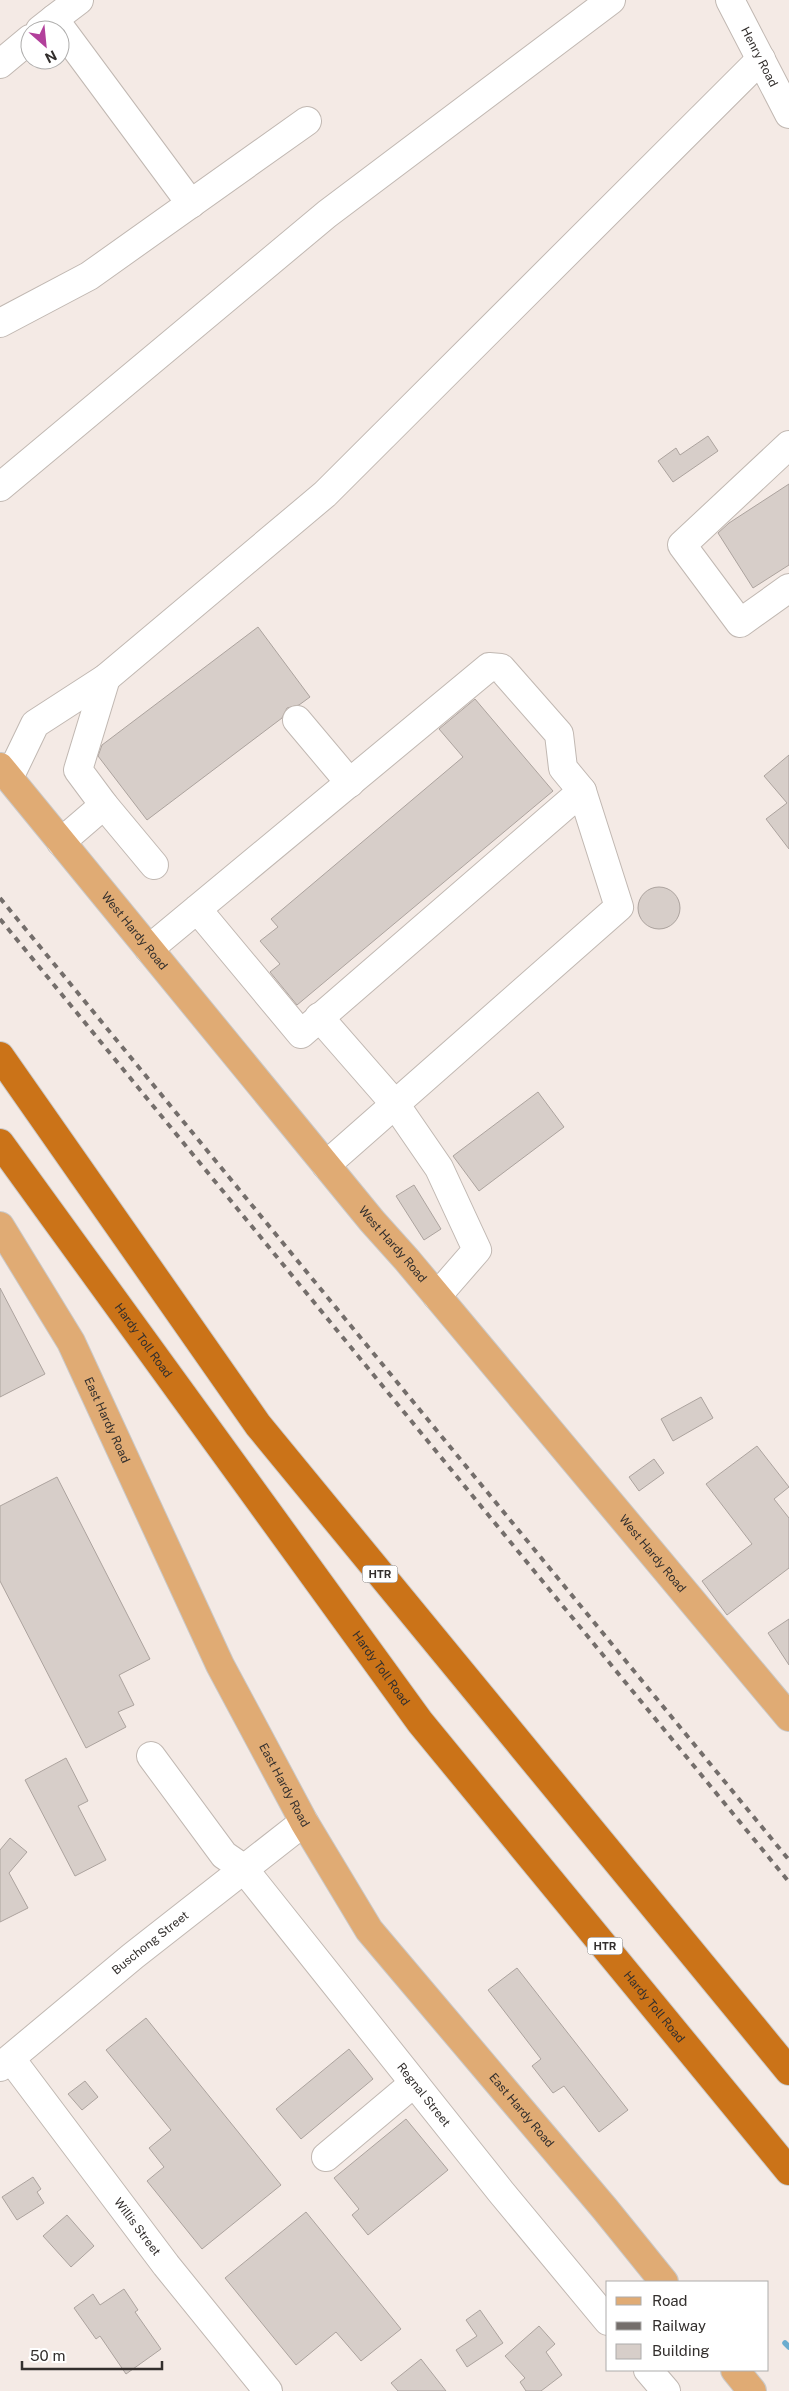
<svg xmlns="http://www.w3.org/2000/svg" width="789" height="2391" viewBox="0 0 789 2391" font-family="'Public Sans',sans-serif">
<rect width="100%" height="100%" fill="#f4eae5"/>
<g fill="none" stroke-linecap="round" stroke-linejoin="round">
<!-- stream -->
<path stroke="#6badcf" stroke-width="5.5" d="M785,2343L789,2347"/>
</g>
<!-- building -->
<path fill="#d7cec9" stroke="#aca39e" d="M708,436L718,451L673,482L658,461L676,448L680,455Z
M789,484V565L753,588L718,533L729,523Z
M258,627L310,697L299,705L287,708L282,718L147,820L98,756L102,745Z
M475,699L553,791L297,1005L270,972L280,964L260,941L278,927L271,919L463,757L439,729Z
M789,755V849L766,819L787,803L764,776Z
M638 908a21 21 0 1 1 42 0a21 21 0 1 1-42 0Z
M538,1092L564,1127L479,1191L453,1156Z
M414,1185L441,1229L424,1240L396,1196Z
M0,1288L45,1374L0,1397Z
M701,1397L713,1418L673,1441L661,1419Z
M757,1446L789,1487L774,1499L789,1518V1568L727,1615L702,1581L752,1544L706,1484Z
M654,1459L664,1473L639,1491L629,1477Z
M57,1477L150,1659L119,1675L134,1705L118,1712L126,1727L86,1748L0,1581V1506Z
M789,1619V1665L768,1633Z
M66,1758L88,1801L78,1806L106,1860L75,1876L25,1780Z
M10,1838L27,1852L9,1873L28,1908L0,1922V1850Z
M517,1968L628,2110L599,2132L564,2086L553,2093L532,2066L541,2059L488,1990Z
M146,2018L281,2185L202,2249L147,2181L164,2167L149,2148L171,2130L106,2050Z
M349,2049L373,2079L301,2139L276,2109Z
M85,2081L98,2097L82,2110L68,2094Z
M406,2119L448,2170L368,2235L352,2215L359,2209L334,2178Z
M33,2177L41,2189L37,2192L44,2203L17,2220L2,2197Z
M306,2212L401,2329L361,2361L336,2332L296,2365L225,2278Z
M67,2215L94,2246L71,2267L43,2236Z
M124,2289L138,2310L135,2312L161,2349L126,2374L100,2336L96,2339L74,2308L93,2294L100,2305Z
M480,2310L503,2343L467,2367L456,2350L477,2336L466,2320Z
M539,2326L555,2344L546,2352L562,2375L541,2391H526L520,2382L525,2378L505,2356Z
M421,2359L446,2391H398L391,2383Z"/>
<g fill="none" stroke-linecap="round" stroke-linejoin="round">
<defs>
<g id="minor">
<path id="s1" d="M730,0L789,114"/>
<path d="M54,19L79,0"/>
<path d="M40,30L54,19L191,204"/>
<path d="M0,64L30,39"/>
<path d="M0,323L89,276L307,121"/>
<path d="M789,445L682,545L740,623L789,588"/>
<path d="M0,487L327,214L611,0"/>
<path d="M297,720L350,783"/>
<path d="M9,778L35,724L106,678L325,494L761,59"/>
<path d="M104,805L154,865"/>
<path d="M61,842L104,805L78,770L106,678"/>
<path d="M149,949C262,855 376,762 489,667L501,668L559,734L563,768L582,791L301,1034L197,909"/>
<path d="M319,1017L395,1104L439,1168L477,1250L437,1296"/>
<path d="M326,1165L619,907L582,791"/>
<path id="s2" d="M151,1756L224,1855L243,1868L501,2192L608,2321"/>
<path id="s3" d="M11,2059L166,2265L268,2391"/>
<path id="s4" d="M0,2067L133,1956L304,1822"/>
<path d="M326,2157L414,2083"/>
<path d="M648,2370L666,2391"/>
</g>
<g id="major">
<path id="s5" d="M0,767L372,1221L407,1260L789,1717"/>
<path id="s6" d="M0,1226L71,1342L220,1665L304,1822L369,1930L605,2209L664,2282"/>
<path d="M735,2370L752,2391"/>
</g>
<g id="highway">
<path d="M0,1056L258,1425L789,2071"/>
<path id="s7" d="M0,1143L420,1722L789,2171"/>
</g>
</defs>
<!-- minor casing -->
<use href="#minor" stroke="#c1b8b2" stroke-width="30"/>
<!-- major casing -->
<use href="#major" stroke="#cac9c8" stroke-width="30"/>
<!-- highway casing -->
<use href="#highway" stroke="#cac9c8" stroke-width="30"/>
<!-- minor -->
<use href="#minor" stroke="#fff" stroke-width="28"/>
<!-- major -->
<use href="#major" stroke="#e0ab74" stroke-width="28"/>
<!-- highway -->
<use href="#highway" stroke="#cb7318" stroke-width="28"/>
<!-- rail -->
<path stroke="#746e6b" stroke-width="4" stroke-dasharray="6 6" stroke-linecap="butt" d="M0,898L789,1860
M0,919L789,1882"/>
</g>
<g text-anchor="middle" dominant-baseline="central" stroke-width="5" stroke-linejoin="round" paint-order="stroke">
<!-- shield labels -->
<g fill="#fff" stroke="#706d6c" stroke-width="1">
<rect x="362.5" y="1565.5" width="35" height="17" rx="4"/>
<rect x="587.5" y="1937.5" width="35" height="17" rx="4"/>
</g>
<g font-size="11" font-weight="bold" fill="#332f2d">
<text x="380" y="1574">HTR</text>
<text x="605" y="1946">HTR</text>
</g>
<!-- street labels -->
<g font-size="12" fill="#332f2d" stroke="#fff">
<text stroke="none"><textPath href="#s1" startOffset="64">Henry Road</textPath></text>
<text stroke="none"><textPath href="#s5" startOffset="212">West Hardy Road</textPath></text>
<text stroke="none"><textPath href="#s5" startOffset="618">West Hardy Road</textPath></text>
<text stroke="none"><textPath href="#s7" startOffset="244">Hardy Toll Road</textPath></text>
<text stroke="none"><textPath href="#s6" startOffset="222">East Hardy Road</textPath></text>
<text stroke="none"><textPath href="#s5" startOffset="1022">West Hardy Road</textPath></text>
<text stroke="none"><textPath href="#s7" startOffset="649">Hardy Toll Road</textPath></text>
<text stroke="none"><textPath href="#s6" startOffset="628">East Hardy Road</textPath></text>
<text stroke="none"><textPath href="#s4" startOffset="195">Buschong Street</textPath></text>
<text stroke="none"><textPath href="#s7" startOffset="1084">Hardy Toll Road</textPath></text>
<text stroke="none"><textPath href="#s2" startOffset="436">Regnal Street</textPath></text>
<text stroke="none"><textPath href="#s6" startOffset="1032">East Hardy Road</textPath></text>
<text stroke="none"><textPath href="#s3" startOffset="210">Willis Street</textPath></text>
</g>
</g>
<!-- legend -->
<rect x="606" y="2281" width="162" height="90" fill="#ffffff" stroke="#adacab"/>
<rect x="616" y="2297" width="25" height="8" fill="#e0ab74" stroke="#adacab"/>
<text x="652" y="2306" font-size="15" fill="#332f2d">Road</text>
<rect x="616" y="2322" width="25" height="8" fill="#746e6b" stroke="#adacab"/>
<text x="652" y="2331" font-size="15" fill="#332f2d">Railway</text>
<rect x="616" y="2344" width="25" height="15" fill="#d7cec9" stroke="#adacab"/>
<text x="652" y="2356" font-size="15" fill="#332f2d">Building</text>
<!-- north arrow -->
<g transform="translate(45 45) rotate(153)"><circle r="24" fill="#ffffff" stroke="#adacab"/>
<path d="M0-4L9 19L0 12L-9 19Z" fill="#b2409b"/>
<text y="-8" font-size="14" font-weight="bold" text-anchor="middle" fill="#332f2d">N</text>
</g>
<!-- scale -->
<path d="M22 2361v8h140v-8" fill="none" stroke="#332f2d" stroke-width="2.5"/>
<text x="30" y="2361" font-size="15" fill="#332f2d" stroke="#ffffff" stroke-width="4" paint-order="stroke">50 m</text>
</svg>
